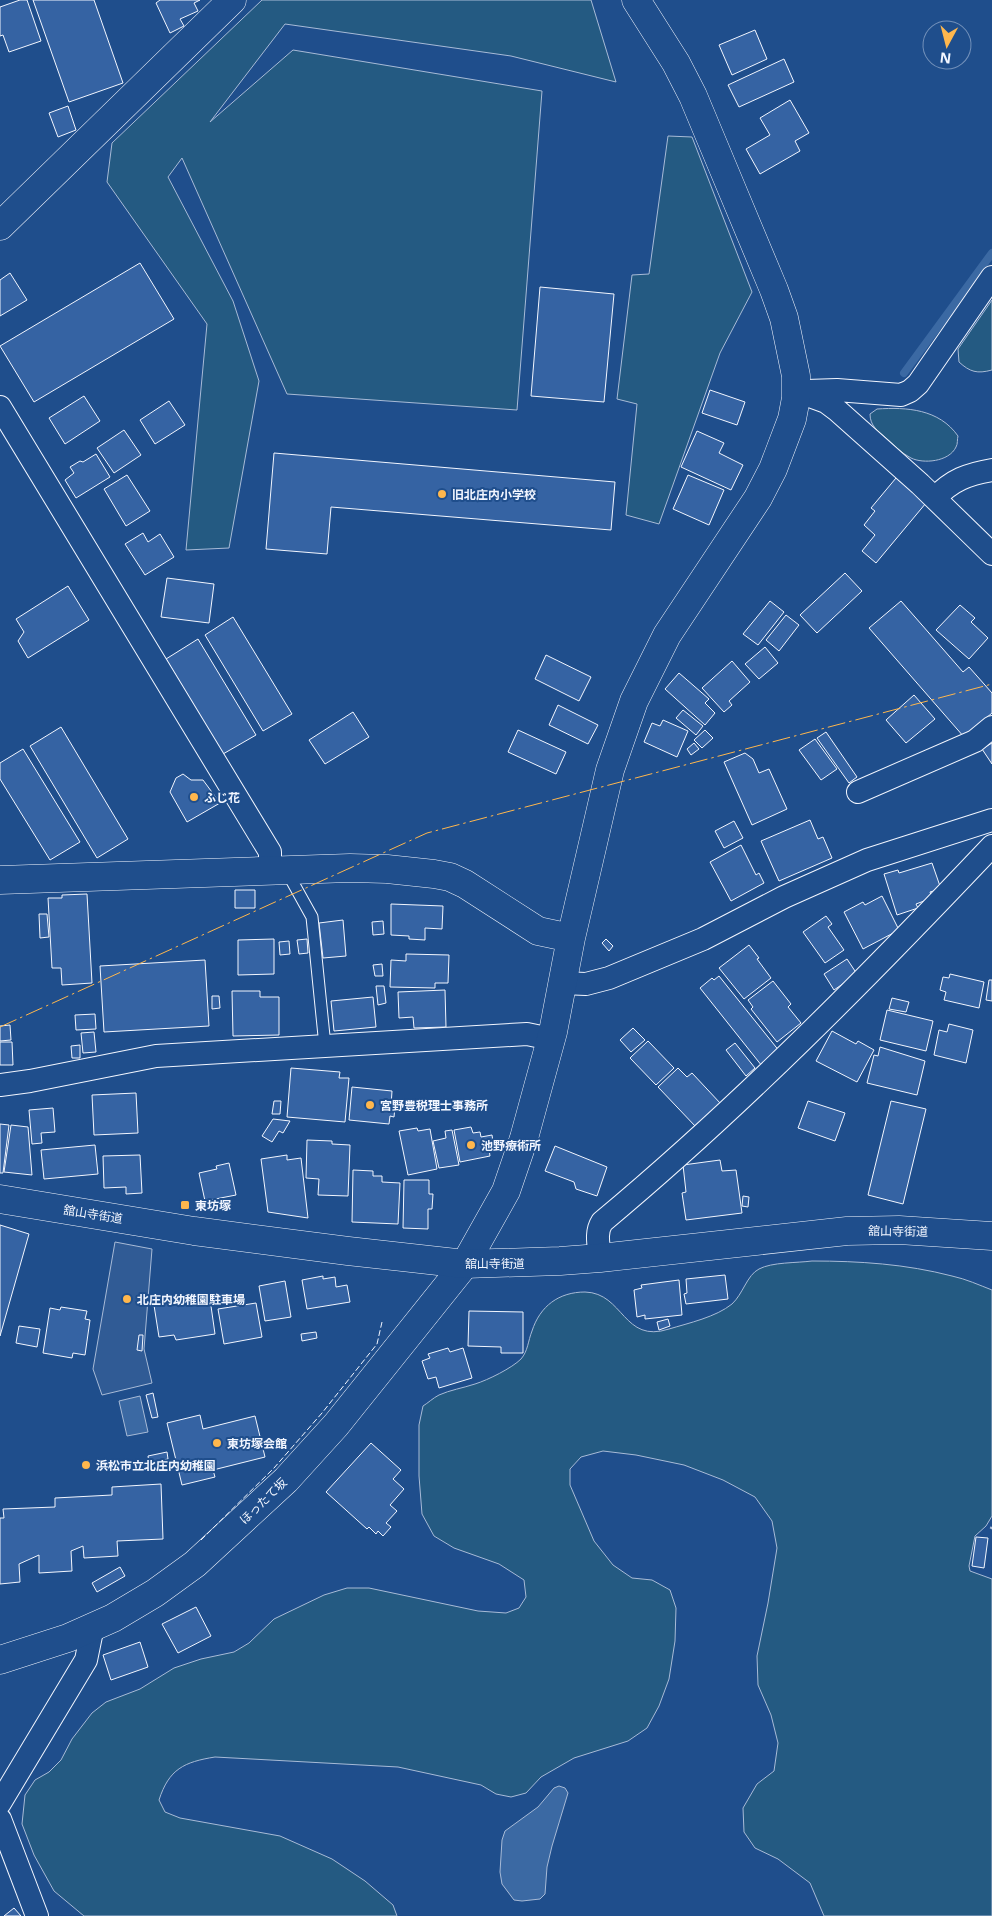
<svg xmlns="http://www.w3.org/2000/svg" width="992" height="1916" viewBox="0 0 992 1916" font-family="'Noto Sans','Noto Sans JP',sans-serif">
<rect width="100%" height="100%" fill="#1f4e8c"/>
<!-- green -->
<path fill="#245a82" stroke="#a8bbd7" d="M262,0H591L616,82L511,56L285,24L210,122L293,50L542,91L517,410L287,394L182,158L168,177L233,301L259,381L229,548L186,550L207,324L107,182L112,143Z
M668,136L692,137L752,292L720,353L659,524L626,515L637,404L617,399L632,275L649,274Z
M992,300V370C977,374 970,372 959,362L958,349Z
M877,409C907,407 939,409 958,436C957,439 958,444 956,447C949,462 923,464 911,458C901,453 894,445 886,438C878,431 870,426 870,414Z
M812,1261C859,1261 906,1264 952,1276C966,1279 979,1285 992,1290V1516L986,1526L975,1536L969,1566L970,1571L992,1579V1916H824L810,1883L778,1859L755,1848L744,1832L743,1808L757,1784L774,1771L778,1743L771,1715L758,1685L757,1656L768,1603L777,1548L772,1521L755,1497L723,1480L684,1465L636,1455L603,1451L581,1457L570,1469V1485L594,1541L613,1565L632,1578L652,1580L670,1590L676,1608L675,1641L669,1679L659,1706L647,1728L628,1741L574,1758L541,1777L526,1793L511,1797L496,1794L481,1785L398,1767L215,1757C184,1762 169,1769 159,1800L165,1812L180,1818L280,1836L332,1859L365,1881L393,1905L397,1916H84L54,1891L34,1855L22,1824L25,1795L35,1780L49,1772L61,1760L72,1739L92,1713L106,1702L140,1689L174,1668L201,1659L234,1652L249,1643L274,1619L324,1595L347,1588H369L478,1611L506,1613L519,1608L526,1597L524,1580L499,1564L454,1548L434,1536L422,1514L419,1476V1425L423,1406C428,1403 433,1398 439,1395C450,1390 463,1388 475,1384C488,1380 512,1368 521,1359C528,1351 528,1341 532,1331C540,1306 559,1292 585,1292C624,1293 623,1344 669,1329C689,1323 716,1317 732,1304C743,1294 747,1275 759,1269C772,1262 797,1263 812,1261Z"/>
<!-- parking -->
<path fill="#305b95" stroke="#a8bbd7" d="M115,1242L152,1249L144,1349L152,1383L102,1395L93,1369Z"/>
<!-- water -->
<path fill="#3b69a3" stroke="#a8bbd7" d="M140,1396L148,1432L127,1436L119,1401Z
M559,1786L565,1788L568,1793L552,1846L547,1867L545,1894L540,1899L522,1901L514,1900L502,1884L500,1872L502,1840L505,1831L538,1807L554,1788Z"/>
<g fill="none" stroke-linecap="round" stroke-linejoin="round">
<!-- stream -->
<path stroke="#3b69a3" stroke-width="8" d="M904,373L992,253"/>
</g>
<!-- building -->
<path fill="#3563a3" stroke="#f2f6ff" d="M20,0H27L41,41L9,52L3,35L0,36V7Z
M33,0H94L123,83L69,102Z
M160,0H200L194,3L198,11L180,19L184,26L170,33L156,3Z
M755,30L767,59L732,75L719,45Z
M784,59L794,82L739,107L728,85Z
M790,100L809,133L795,141L800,151L760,174L746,149L770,135L760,118Z
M68,106L76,130L58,137L49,113Z
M140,263L174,319L34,402L0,346Z
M10,273L27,300L0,316V280Z
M540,287L614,294L604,402L531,396Z
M710,390L745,402L737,425L702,413Z
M84,396L100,421L65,444L49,418Z
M169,401L185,425L155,444L140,420Z
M124,430L141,455L114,473L97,448Z
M697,431L724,443L719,453L743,465L731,490L681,467Z
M274,453L615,482L611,530L331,507L327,554L266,549Z
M96,454L110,477L76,498L65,480L74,473L70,467L80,461L83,462Z
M127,475L150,511L126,526L104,489Z
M688,475L724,490L709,525L673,509Z
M896,478L926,503L876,563L862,551L875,535L864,525L875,511L871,508Z
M143,533L148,542L160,534L174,557L145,575L125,544Z
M845,573L862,591L817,633L800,615Z
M167,578L214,584L209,623L161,617Z
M68,586L89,620L28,658L18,641L24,632L16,619Z
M770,601L784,612L758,645L743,634Z
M901,601L963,672L969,667L992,693V713L964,737L869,628Z
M960,605L975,618L971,622L988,638L969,659L936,630Z
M786,615L799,625L779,651L766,640Z
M233,617L292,714L263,731L205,635Z
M198,639L256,735L223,754L166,659Z
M765,647L778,663L759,679L745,664Z
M546,655L591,677L579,701L535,679Z
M732,661L750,682L729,701L732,705L724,712L702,688Z
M679,673L709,699L705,703L715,713L705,725L665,689Z
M914,695L935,719L906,743L886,720Z
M558,705L598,725L588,744L549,725Z
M683,710L703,726L696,735L676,718Z
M353,712L369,737L325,764L309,740Z
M663,720L688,731L677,757L644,742L652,723L660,726Z
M61,727L128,839L97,858L30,746Z
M518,730L566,752L556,774L508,752Z
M705,730L713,738L702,748L694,740Z
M826,732L857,777L849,783L817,738Z
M815,739L837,769L821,780L799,750Z
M694,743L699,749L691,755L687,749Z
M992,743V764L982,749Z
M23,749L80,842L50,860L0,779V763Z
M745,753L753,759L759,773L769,769L787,809L752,825L724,762Z
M183,774L191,780H203L220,803L187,822L170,792L176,778Z
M810,820L818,839L823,837L832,858L779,881L761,841Z
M734,821L743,838L724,848L715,831Z
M741,845L756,875L759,873L764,883L731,901L710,862Z
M932,863L941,889L930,892L932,898L916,904L918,908L897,915L884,874L898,870L899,873Z
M235,890H255V908H235Z
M87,894L92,983L62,985L61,968H52L48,898H62V895Z
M882,896L899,930L863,949L844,912L863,902L865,905Z
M391,904L443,906L442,929L425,928V940L409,939V936L391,935Z
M39,914H47L49,937L40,938Z
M826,916L832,924L828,927L844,950L825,963L803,932Z
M343,920L346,956L323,958L319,923Z
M383,921L384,934L373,935L372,922Z
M274,939V974L238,975V940Z
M307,939L308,953L299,954L297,940Z
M606,939L613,946L609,951L602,943Z
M289,941L290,954L280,955L279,942Z
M749,945L759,958L757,959L771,978L744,999L719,968Z
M406,954L449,955L448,983H435V988L390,987L391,960L406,961Z
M847,959L857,974L834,990L824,974Z
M205,960L209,1026L104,1032L100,966Z
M382,964L383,976H375L373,965Z
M950,974L984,982L979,1008L944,1000L946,992L940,990L943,977L949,978Z
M719,976L780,1052L762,1066L700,988L712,978L714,980Z
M989,980H992V1001L986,1000Z
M773,981L791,1004L788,1007L801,1023L777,1042L751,1009L753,1007L748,1000Z
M376,986H384L386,1003L378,1005Z
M445,990L446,1027L414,1028L413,1017L399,1018L398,992Z
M232,991H260V997H279V1035L233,1036Z
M212,996H219L220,1008L212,1009Z
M373,997L376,1027L334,1031L331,1001Z
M892,998L909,1002L906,1012L889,1009Z
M887,1010L933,1021L926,1051L880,1040Z
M95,1014L96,1029L76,1030L75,1015Z
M949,1024L973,1030L966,1063L934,1055L939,1030L947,1032Z
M10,1025L11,1040L0,1041V1026Z
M633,1028L645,1040L631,1052L620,1040Z
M832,1031L856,1044L858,1041L874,1050L857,1082L816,1061Z
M94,1032L96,1052L83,1053L81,1033Z
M648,1041L674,1068L656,1085L630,1058Z
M0,1042H12L13,1065H0Z
M735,1043L755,1068L746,1076L726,1050Z
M80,1045V1058H72L71,1046Z
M880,1047L925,1061L917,1095L867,1083L874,1055L878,1056Z
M291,1068L340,1072L339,1078H349L345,1122L287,1117Z
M678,1068L687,1077L692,1073L721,1104L696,1127L658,1087Z
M352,1087L392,1091L391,1106L395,1107L394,1117L390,1116L389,1124L349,1120Z
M136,1093L138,1133L94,1135L92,1095Z
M274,1101H281L280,1114H272Z
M808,1101L845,1113L835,1141L798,1128Z
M891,1101L926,1109L903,1204L868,1195Z
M53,1108L55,1132L41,1133L42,1143L32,1144L29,1110Z
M273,1119L290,1121L283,1133L279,1131L272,1142L262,1136Z
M0,1124L9,1125L3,1173H0Z
M11,1125L28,1127L32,1175L4,1172Z
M471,1127L473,1133L480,1132L481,1137L492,1135L494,1148L489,1149L490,1156L460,1162L454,1130Z
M417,1128L418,1131L430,1129L437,1169L408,1175L399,1131Z
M452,1130L459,1165L439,1168L433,1141L446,1138L445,1131Z
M307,1140L332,1141V1144L350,1145L348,1196L318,1195L319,1179L306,1178Z
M95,1145L98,1174L44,1179L41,1150Z
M555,1146L607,1167L597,1196L576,1189L574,1182L545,1171Z
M140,1155L142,1193L126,1194V1187L104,1188L103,1156Z
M287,1155V1160L301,1158L308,1218L268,1212L261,1159Z
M720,1160L722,1171L736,1170L742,1213L686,1220L682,1193L686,1192L683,1165Z
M229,1163L236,1195L205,1201L199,1173L217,1169L216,1166Z
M353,1170L373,1171V1176H382V1182L400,1183L398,1224L352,1222Z
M404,1180H429V1194H433L432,1209H428V1229L403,1228Z
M743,1196L749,1197L748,1207L742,1206Z
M0,1225L29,1234L0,1336Z
M725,1275L728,1299L686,1304L684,1294L687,1293L686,1279Z
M323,1276V1279L335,1277L336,1287L347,1285L350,1302L307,1309L302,1280Z
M679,1280L682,1315L645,1319V1315L637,1317L634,1290L642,1288L641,1285Z
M285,1281L291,1317L265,1321L259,1286Z
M172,1296L173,1300L183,1298L184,1303L210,1299L215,1334L176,1340L174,1335L159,1337L153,1299Z
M256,1303L262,1337L224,1344L218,1309Z
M61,1307L87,1311L85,1319L90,1320L85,1355L73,1353L72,1358L43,1353L50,1308L60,1310Z
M469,1311L523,1312V1353H501V1347L468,1346Z
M668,1319L670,1326L659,1330L657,1322Z
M19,1326L40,1329L37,1347L16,1343Z
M316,1332L317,1338L302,1341L301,1334Z
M139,1335H143L142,1351L137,1350Z
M448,1348L450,1352L463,1348L472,1378L439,1388L436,1377L428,1379L422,1361L430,1358L428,1354Z
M153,1393L158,1417L152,1418L146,1395Z
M200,1415L203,1429L255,1416L265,1457L213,1470L215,1477L182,1485L167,1423Z
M371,1443L401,1470L393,1479L404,1489L390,1505L397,1511L386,1523L391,1527L383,1536L378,1531L376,1534L369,1527L367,1529L326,1492Z
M167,1452L168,1459L149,1463L148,1456Z
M161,1484L163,1539L117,1541L118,1556L84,1558L83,1546L71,1551L72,1571L39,1573V1555L19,1564L20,1582L0,1584V1518H4L3,1509L55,1507V1498L112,1495V1487Z
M976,1537L988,1538L984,1568L972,1566Z
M120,1567L125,1576L97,1592L92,1583Z
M196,1607L211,1636L178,1653L162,1624Z
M140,1642L148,1667L111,1680L103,1655Z
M14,1908L21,1916H4Z"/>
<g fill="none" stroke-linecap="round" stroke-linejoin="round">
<defs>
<path id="service" d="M287,872L312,917L325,1046"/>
<path id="minor" d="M796,391L826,402L838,411L920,484L992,554
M807,391L837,390L901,395L910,391L918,384L992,277
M0,407L270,852V870
M935,498C952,480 968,474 992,470
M858,792L975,741L992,727
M562,983L586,984L609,978L703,939L784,897L867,860L992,820
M0,1085L30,1081L156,1056L527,1034L551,1039
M600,1258C599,1246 595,1233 602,1222C741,1106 868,977 992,846
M0,1803L86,1660L93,1626
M0,1819L37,1916"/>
<path id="tertiary" d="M0,226L232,0
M0,880L350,868L387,869L434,874L450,877L465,884L538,931L571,938
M0,1660L68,1638L113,1618L155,1593L195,1564L286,1480L336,1425L465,1264L506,1191L524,1138L553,1032L571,938L610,770L634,701L667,635L758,498L773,469L792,419L796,398V376L784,318L774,290L693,96L676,63L636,0"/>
<path id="primary" d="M0,1199L194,1231L348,1251L465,1264L560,1261L600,1258L847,1231L899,1230L992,1236"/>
</defs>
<!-- service casing -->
<use href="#service" stroke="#f2f6ff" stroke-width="13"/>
<!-- minor casing -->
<use href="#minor" stroke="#f2f6ff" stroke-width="24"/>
<!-- tertiary casing -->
<use href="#tertiary" stroke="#f2f6ff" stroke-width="29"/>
<!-- primary casing -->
<use href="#primary" stroke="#f2f6ff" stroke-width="29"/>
<!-- path -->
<path stroke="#b3c4dc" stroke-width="3" stroke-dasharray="4 2.5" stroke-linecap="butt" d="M991,1529L992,1527"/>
<!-- service -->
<use href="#service" stroke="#1f4e8c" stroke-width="11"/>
<!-- minor -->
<use href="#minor" stroke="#1f4e8c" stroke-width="22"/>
<!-- tertiary -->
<use href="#tertiary" stroke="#1f4e8c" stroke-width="28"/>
<!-- primary -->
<use href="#primary" stroke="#1f4e8c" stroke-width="28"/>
<!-- fence -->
<path stroke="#f2f6ff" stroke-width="1" stroke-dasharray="6 2.5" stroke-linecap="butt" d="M201,1540L274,1468L322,1413L377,1344L382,1322"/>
<!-- power -->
<path stroke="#ffb74d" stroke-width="1" stroke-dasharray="18 4 2.5 4" stroke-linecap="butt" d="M0,1027L427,833L992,684"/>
</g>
<!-- markers -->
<g fill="#ffb74d" stroke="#1f4e8c" stroke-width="2">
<circle cx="442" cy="494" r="5"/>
<circle cx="194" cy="797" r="5"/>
<circle cx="370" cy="1105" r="5"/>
<circle cx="471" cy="1145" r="5"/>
<rect x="180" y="1200" width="10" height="10" rx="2.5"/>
<circle cx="127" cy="1299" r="5"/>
<circle cx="217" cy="1443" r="5"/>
<circle cx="86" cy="1465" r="5"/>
</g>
<g text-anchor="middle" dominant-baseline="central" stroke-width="4" stroke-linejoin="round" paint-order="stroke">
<!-- poi labels -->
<g font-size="12" font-weight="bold" fill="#f2f6ff" stroke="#1f4e8c" text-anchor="start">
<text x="452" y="494">旧北庄内小学校</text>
<text x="204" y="797">ふじ花</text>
<text x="380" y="1105">宮野豊税理士事務所</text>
<text x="481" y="1145">池野療術所</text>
<text x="195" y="1205">東坊塚</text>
<text x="137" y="1299">北庄内幼稚園駐車場</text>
<text x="227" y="1443">東坊塚会館</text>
<text x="96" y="1465">浜松市立北庄内幼稚園</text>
</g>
<!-- street labels -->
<g font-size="12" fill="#f2f6ff" stroke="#1f4e8c">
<text transform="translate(93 1214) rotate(9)">舘山寺街道</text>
<text transform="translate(898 1231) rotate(1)">舘山寺街道</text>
<text x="495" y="1263">舘山寺街道</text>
<text transform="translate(263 1501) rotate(-44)">ほったて坂</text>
</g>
</g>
<!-- north arrow -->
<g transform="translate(947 45) rotate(187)"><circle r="24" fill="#1f4e8c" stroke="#7391ba"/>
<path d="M0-4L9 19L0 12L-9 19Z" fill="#ffb74d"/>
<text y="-8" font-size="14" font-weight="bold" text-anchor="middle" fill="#f2f6ff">N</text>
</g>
</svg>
